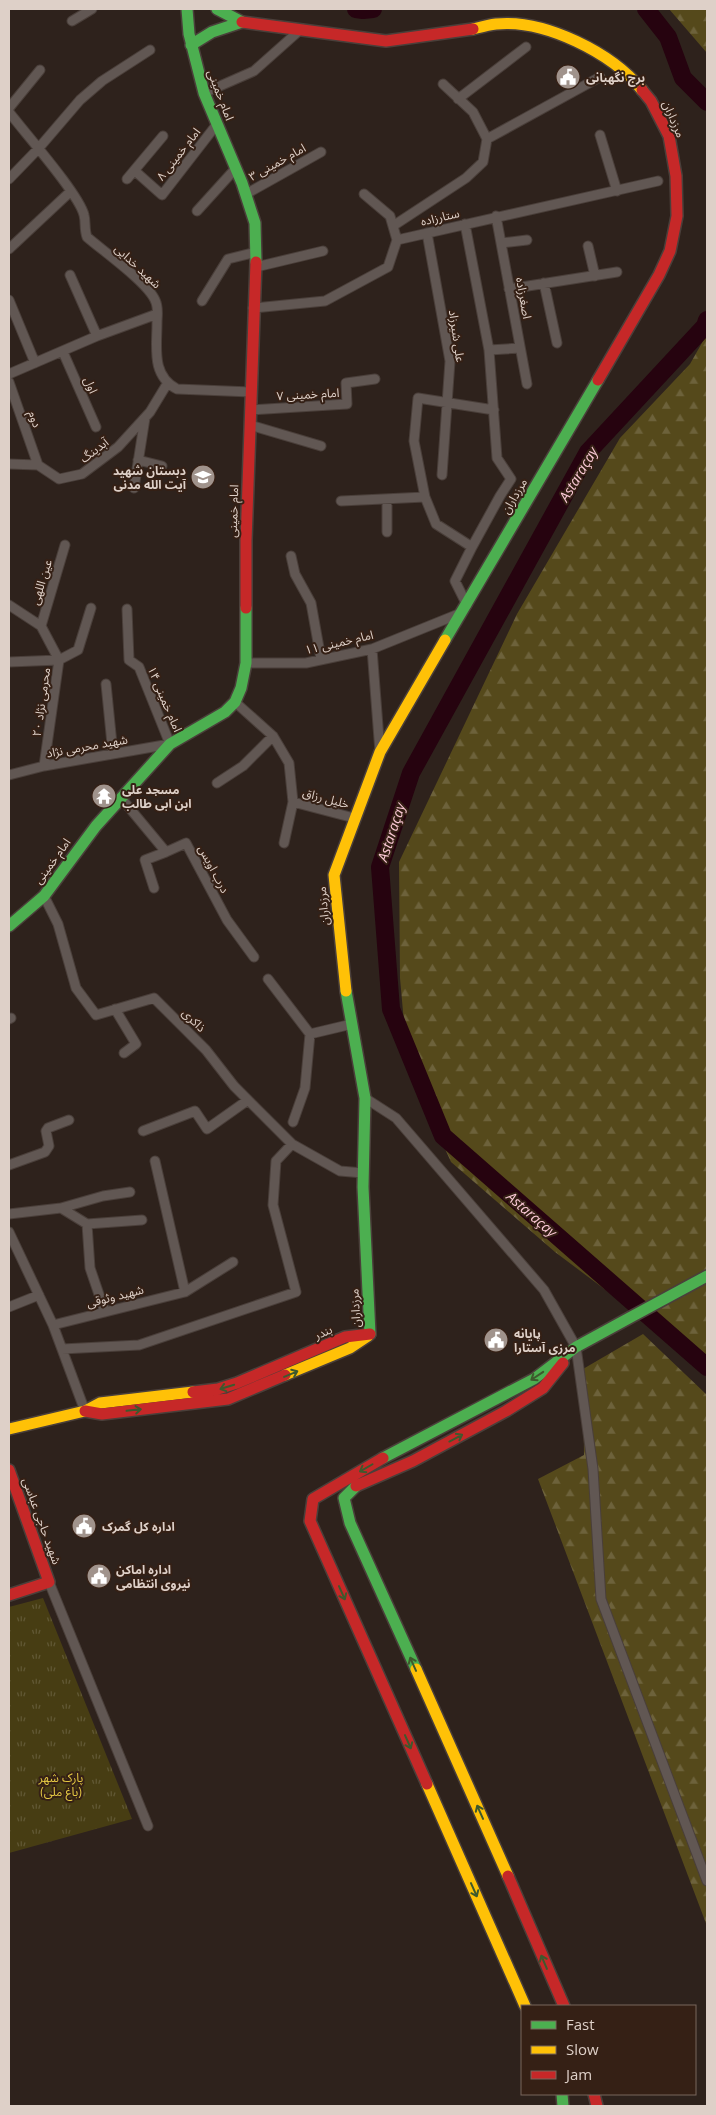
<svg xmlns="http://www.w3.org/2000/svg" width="716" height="2115" viewBox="0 0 716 2115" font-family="'Open Sans','Noto Sans Arabic',sans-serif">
<defs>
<pattern id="forest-firs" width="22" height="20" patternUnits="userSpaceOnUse" patternTransform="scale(1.25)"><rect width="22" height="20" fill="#55491b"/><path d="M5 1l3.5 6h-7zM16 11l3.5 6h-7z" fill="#6d623b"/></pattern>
<pattern id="park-tufts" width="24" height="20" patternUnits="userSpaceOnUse" patternTransform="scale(1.25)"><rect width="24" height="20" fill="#473d13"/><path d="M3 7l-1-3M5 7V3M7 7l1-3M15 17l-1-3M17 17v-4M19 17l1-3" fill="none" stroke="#615834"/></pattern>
</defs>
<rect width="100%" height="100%" fill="#2e221c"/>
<!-- forest -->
<path fill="url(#forest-firs)" d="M669,9H707V53Z
M707,334V1366L555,1252L451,1162L408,1067L400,978L399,862L517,614L620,438L690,364Z
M643,1334L707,1395V1926L538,1479L584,1455L583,1369Z"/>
<!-- park -->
<path fill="url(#park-tufts)" d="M43,1598L132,1819L9,1853V1607Z"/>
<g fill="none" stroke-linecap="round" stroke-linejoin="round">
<!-- river -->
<path stroke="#26030f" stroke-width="18" d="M356,9L363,10L373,9
M646,9L668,37L683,78L707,102
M707,320L705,326L588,452L411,773L380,867L391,1009L443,1136L707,1367"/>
<defs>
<path id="street" d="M72,21L92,9
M204,93L254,71L300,30
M458,99L526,47
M9,108L40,70
M9,112C24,132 79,194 84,215C86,222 84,229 87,237C103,251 147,282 155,300C159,308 157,315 157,323C157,348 151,375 177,389L251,392
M600,135L617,191
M487,139L600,77
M135,171L162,195L217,124
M9,179L38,149L80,100L102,81L150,50
M127,179L163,136
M246,194L321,152
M364,194L390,216L397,240
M197,211L236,168
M496,216L527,384
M465,224L489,350L497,458L511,479L500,496L472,547
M393,226L466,178L483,162L487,139L473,112L443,84
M427,233L450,361L442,475
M397,240L658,181
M501,243L527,240
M588,246L595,276
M9,249L71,191
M256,267L323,251
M70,275L97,336
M544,283L557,343
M509,289L617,272
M9,300L35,363
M202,301L228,259L256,252
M253,308L325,301L388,267L397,240
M489,350L520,348
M63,352L96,427
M9,374L97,336L157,314
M9,382L38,465
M251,410L347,404L346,383L375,379
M250,425L321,446
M138,460L162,466
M9,464L38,465L59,479L82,474L118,447L150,412L167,384
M134,488L145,418
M341,501L425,497
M387,532V500
M291,556L295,574L311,603L321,659
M9,605L41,626L59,660L44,766
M467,605L455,581L472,547L436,524L425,497L414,441L418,398L494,410
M41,626L65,545
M372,649L380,752
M9,662L59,660L78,650L91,608
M246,663H306L372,649L461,613
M106,684L113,754
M235,702L273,736L289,763L293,802L354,818
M9,775L44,766L170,744L139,667L129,660L127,609
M217,783L243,766L273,736
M122,799L166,852L186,843L227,920L254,957
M284,843L293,802
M154,888L145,860L166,852
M44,896L58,924L76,988L96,1015L154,998L206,1050L234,1086L292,1144L340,1171L363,1173
M268,979L310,1034L352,1024
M115,1009L136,1044L124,1053
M9,1019L11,1018
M365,1098L396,1118L544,1290L576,1347L593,1469L601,1599L707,1881
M293,1122L305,1088L310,1034
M143,1131L195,1111L207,1129L248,1100
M155,1161L185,1292
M9,1165L45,1152L49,1146L46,1131L48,1128L69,1120
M61,1208L103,1196L130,1192
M9,1214L61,1208L87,1224L142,1220
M87,1224L90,1268L105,1312
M9,1232L53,1325L85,1411
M9,1307L39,1295
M53,1325L185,1292L233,1262
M62,1349L139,1345L296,1292L273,1205L276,1161L292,1144
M49,1582L148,1826"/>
<path id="fast" d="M187,9L189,34L204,93L242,183L255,223L256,262
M191,45L212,32L242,22L217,9
M445,640L598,380
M9,926L44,896L96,826L170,744L225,712L235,702L241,688L246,663V608
M346,991L365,1098L363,1187L370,1334
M631,1317L707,1276
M383,1458L534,1379L576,1347L631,1317
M356,1486L344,1498L350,1523L416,1669
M562,2094L563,2106"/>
<path id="slow" d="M473,29C481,27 488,25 496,24C545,19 612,53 642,90
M346,991L334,875L380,752L445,640
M285,1375L350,1348L368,1336
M9,1429L85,1411L100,1403L193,1392
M416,1669L508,1876
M427,1784L525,2006"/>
<path id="jam" d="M242,22L386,41L473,29
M598,380L659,275L670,251L677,216L676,176L669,136L651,101L642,90
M246,608V541L256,262
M193,1392L218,1389L237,1383L345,1337L370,1334
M85,1411L102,1414L228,1399L285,1375
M383,1458L313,1499L310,1521L427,1784
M9,1470L49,1582L9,1595
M356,1486L413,1461L506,1411L543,1388L563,1363
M508,1876L564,2006
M594,2094L597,2106"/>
</defs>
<!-- street casing -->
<use href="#street" stroke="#4a3f3a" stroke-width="11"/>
<!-- fast casing -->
<use href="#fast" stroke="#4a3f3a" stroke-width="14"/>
<!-- slow casing -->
<use href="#slow" stroke="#4a3f3a" stroke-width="14"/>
<!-- jam casing -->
<use href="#jam" stroke="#4a3f3a" stroke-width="14"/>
<!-- street -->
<use href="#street" stroke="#615753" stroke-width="9"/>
<!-- fast -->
<use href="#fast" stroke="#4caf50" stroke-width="11"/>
<!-- slow -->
<use href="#slow" stroke="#ffc107" stroke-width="11"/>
<!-- jam -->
<use href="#jam" stroke="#c62828" stroke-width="11"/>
</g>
<!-- one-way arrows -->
<defs><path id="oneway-shaft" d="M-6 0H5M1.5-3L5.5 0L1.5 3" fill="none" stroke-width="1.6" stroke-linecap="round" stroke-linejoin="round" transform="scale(1.25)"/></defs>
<g stroke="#3e592d">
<use href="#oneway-shaft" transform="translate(291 1374) rotate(-23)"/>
<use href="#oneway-shaft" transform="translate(537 1376) rotate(146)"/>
<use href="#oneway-shaft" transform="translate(227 1387) rotate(163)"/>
<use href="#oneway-shaft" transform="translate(134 1410) rotate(-6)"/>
<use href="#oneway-shaft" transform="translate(456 1438) rotate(-28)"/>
<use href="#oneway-shaft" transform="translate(366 1468) rotate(150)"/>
<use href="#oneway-shaft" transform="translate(342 1593) rotate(66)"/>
<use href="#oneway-shaft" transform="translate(413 1664) rotate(-114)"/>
<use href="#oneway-shaft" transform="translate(408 1742) rotate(66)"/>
<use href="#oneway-shaft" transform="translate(480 1812) rotate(-114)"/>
<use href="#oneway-shaft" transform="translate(474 1890) rotate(66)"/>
<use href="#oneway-shaft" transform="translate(544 1962) rotate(-113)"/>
</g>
<!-- icons -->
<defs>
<symbol id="civic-disc" viewBox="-11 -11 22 22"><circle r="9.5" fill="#a0938c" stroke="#352015"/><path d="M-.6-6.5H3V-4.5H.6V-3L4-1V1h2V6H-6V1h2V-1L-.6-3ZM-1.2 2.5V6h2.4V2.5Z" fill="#fff"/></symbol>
<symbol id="school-disc" viewBox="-11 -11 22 22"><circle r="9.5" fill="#a0938c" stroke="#352015"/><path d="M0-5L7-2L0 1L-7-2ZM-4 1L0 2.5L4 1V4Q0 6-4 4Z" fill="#fff"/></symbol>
<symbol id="temple-disc" viewBox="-11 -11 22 22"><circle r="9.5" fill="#a0938c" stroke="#352015"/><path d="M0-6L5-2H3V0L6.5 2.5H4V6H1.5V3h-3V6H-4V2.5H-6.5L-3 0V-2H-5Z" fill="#fff"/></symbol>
</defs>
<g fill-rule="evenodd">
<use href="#civic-disc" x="554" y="63" width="28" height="28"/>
<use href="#school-disc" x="189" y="463" width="28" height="28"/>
<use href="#temple-disc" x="90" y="782" width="28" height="28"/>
<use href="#civic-disc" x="482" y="1326" width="28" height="28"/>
<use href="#civic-disc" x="70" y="1512" width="28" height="28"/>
<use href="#civic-disc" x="85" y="1562" width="28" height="28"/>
</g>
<g text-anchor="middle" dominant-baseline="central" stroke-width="4" stroke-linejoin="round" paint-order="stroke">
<!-- poi labels -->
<g font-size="12" font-weight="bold" fill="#ded0c8" stroke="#352015" text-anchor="start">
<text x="586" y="77">برج نگهبانی</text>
<text x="186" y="470" text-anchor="end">دبستان شهید<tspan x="186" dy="14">آیت الله مدنی</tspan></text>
<text x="122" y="789">مسجد علی<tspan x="122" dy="14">ابن ابی طالب</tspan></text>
<text x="514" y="1333">پایانه<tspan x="514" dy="14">مرزی آستارا</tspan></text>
<text x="102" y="1526">اداره کل گمرک</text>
<text x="116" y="1569">اداره اماکن<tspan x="116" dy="14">نیروی انتظامی</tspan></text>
</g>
<!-- street labels -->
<g font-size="12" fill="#ded0c8" stroke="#352015">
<text transform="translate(221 95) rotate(69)">امام خمینی</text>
<text transform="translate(674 119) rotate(67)">مرزداران</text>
<text transform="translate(178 154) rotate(-52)">امام خمینی ۸</text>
<text transform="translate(277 162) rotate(-29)">امام خمینی ۳</text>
<text transform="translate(440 217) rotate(-13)">ستارزاده</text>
<text transform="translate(138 266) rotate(43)">شهید خدایی</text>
<text transform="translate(524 298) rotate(80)">اصغرزاده</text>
<text transform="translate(457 336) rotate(82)">علی شیرزاد</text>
<text transform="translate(91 385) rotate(67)">اول</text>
<text transform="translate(308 394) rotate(-3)">امام خمینی ۷</text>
<text transform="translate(35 419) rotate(71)">دوم</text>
<text transform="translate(94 450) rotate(-37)">آبدینگ</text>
<text transform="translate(514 496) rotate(-60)">مرزداران</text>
<text transform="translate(233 511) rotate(-88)">امام خمینی</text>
<text transform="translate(41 582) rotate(-73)">عین اللهی</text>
<text transform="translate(339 642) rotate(-13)">امام خمینی ۱۱</text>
<text transform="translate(165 699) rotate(67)">امام خمینی ۱۴</text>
<text transform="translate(41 702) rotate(-82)">محرمی نژاد ۲۰</text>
<text transform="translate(87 746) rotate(-10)">شهید محرمی نژاد</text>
<text transform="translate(326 798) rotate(15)">خلیل رزاق</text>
<text transform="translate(52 861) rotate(-54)">امام خمینی</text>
<text transform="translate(214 869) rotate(62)">درب اویس</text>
<text transform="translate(323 906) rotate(-95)">مرزداران</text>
<text transform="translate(194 1020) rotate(45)">ذاکری</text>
<text transform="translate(115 1296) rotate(-14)">شهید وثوقی</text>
<text transform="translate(355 1308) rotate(-93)">مرزداران</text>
<text transform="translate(323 1332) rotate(-23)">بندر</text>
<text transform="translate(42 1521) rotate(70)">شهید حاجی عباسی</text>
</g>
<!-- park labels -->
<g font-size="12" fill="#e4c843" stroke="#352015">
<text x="61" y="1777">پارک شهر<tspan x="61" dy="14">(باغ ملی)</tspan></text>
</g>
<!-- water labels -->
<g font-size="14" font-style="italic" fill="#fccad7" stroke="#352015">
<text transform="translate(578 474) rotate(-59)">Astaraçay</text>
<text transform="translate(391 832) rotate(-72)">Astaraçay</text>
<text transform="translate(532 1214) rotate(41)">Astaraçay</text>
</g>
</g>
<!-- border -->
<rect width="716" height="2115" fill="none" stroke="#ded0c8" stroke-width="20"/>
<!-- legend -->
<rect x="521" y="2005" width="175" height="90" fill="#352015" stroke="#79665d"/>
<rect x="531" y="2021" width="25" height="8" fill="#4caf50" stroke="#79665d"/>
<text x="566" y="2030" font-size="15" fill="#ded0c8">Fast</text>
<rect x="531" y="2046" width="25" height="8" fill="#ffc107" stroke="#79665d"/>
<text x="566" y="2055" font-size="15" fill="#ded0c8">Slow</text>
<rect x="531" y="2071" width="25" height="8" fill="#c62828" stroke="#79665d"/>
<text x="566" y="2080" font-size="15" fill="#ded0c8">Jam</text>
</svg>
